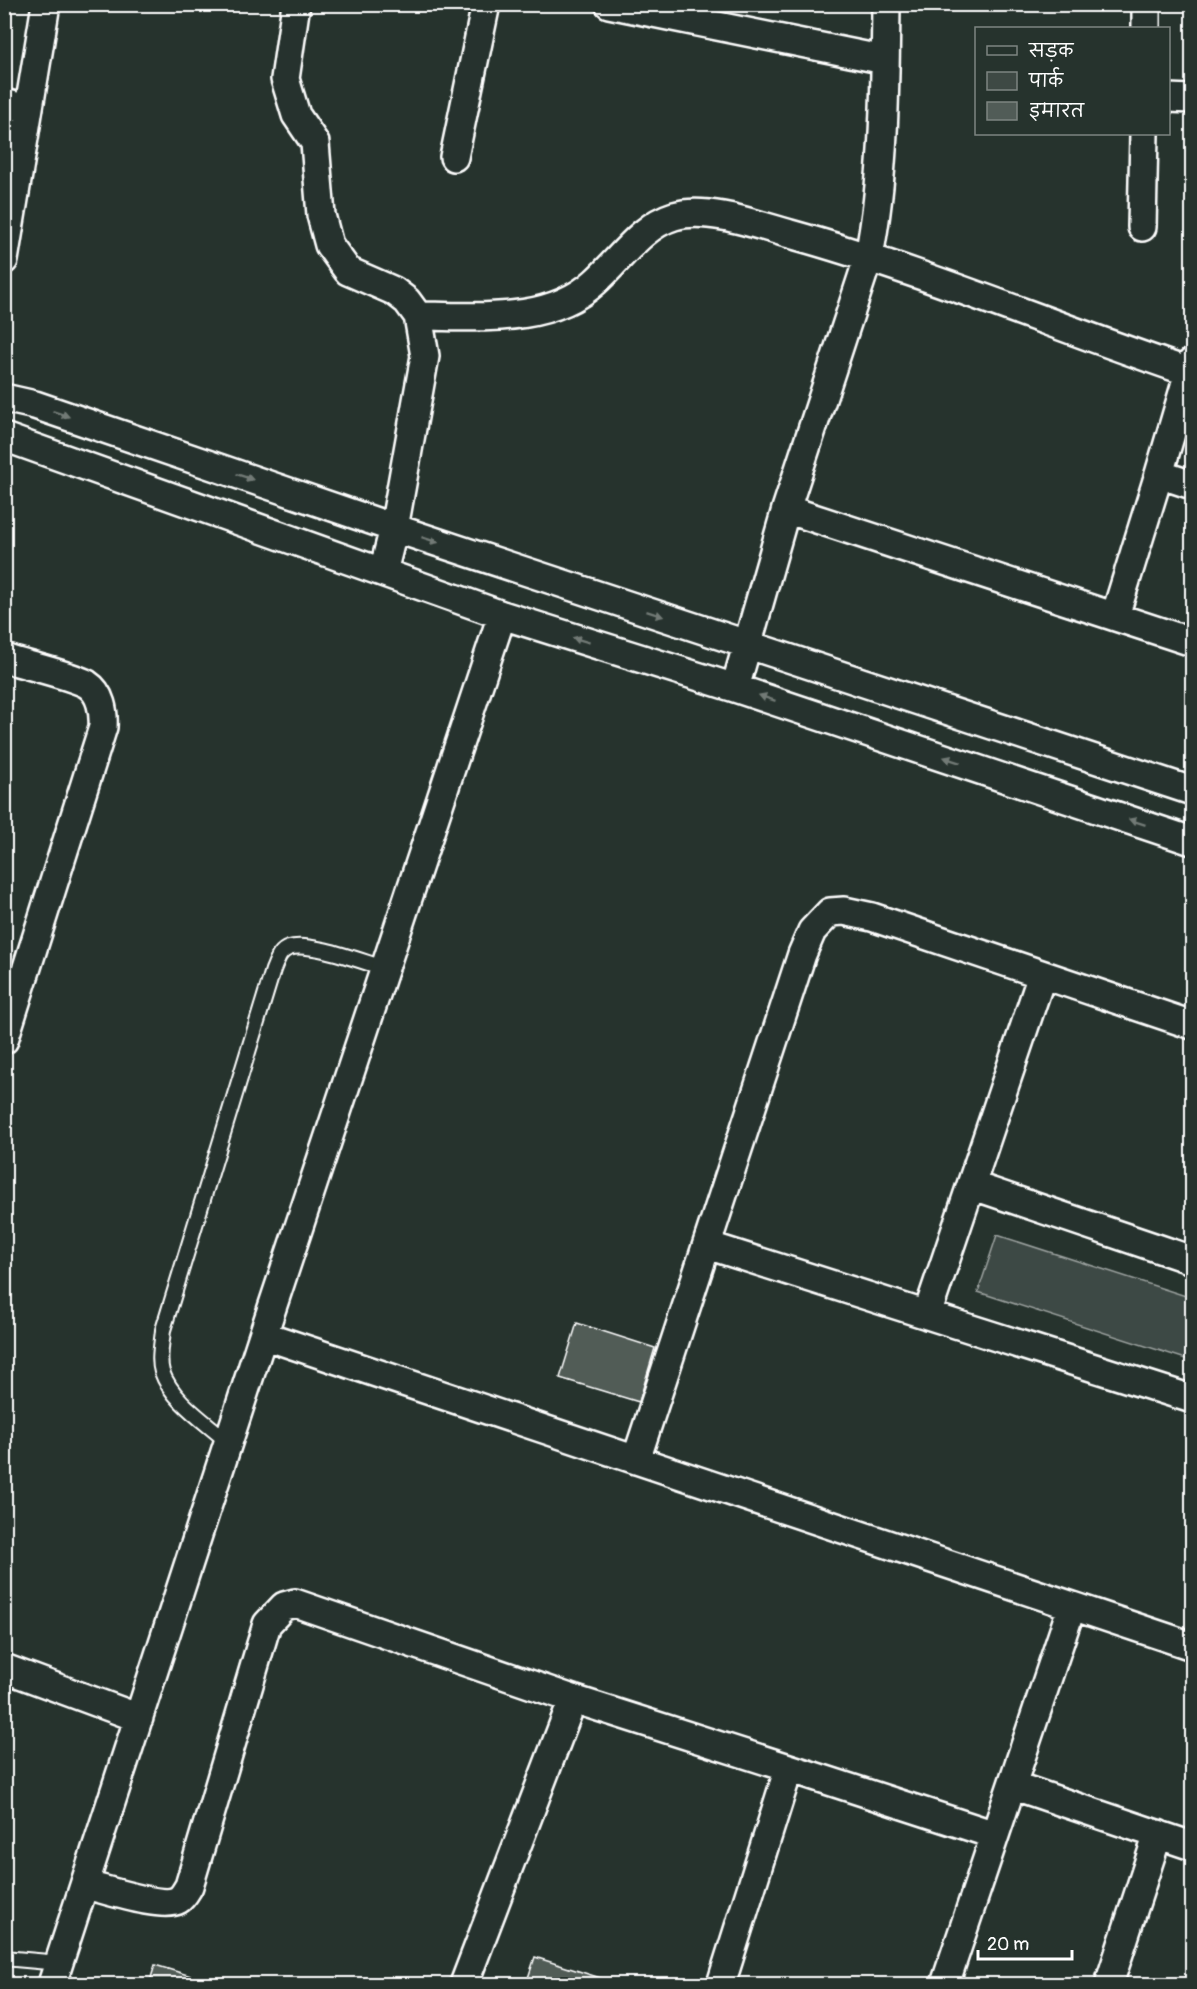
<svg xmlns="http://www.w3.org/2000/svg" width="1197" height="1989" viewBox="0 0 1197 1989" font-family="Pangolin,'Playpen Sans Deva',sans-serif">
<rect width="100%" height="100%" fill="#26332d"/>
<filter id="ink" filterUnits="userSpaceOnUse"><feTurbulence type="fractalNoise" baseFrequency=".0167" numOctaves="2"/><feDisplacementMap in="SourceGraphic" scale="12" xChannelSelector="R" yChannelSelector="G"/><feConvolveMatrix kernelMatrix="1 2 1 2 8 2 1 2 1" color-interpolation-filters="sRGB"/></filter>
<g filter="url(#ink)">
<!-- green -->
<path fill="#3e4944" stroke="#9ea4a2" stroke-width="1.5" d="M997,1235L1192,1298V1361L978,1292Z"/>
<!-- building -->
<path fill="#515c57" stroke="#fff" stroke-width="1.5" d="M577,1323L655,1348L639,1402L560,1378Z
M535,1957L619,1984H526Z
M155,1965L217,1984H149Z"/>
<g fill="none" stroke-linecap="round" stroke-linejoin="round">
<defs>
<path id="lane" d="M228,1442C206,1422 172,1401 162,1372C158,1359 162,1343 163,1330L273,970C277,961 279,951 289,948C309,941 363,962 384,968
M4,1958L59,1963"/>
<path id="street" d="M296,4L285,79L296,115L315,143L321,215L329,245L348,271L394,291L407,301L418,316L425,356L394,528L383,572
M609,4L885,60
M1146,28V4
M1168,98L1192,99
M4,103L28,109
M454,157L486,4
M1142,227L1144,134
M4,260L46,4
M418,316C477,316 548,325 595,282C620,260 641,226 674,216C707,206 758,225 790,234C927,272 1058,328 1192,373
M4,398L35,405L394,528L1192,791
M4,437L502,615L735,688L1192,841
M1159,474L1192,362
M786,509L1192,642
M1115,616L1159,474L1192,485
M4,658C25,665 70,675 87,684C101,693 104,712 103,727L4,1040
M735,688L786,509L869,256C885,174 885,88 886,4
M971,1185L1192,1260
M707,1245L1192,1399
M927,1315L1042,975
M263,1335L1192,1646
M636,1460L802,954L812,931L830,912L844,911L872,917L1192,1025
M4,1668L139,1718
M789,1768L995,1835
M1012,1785L1192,1846
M86,1885C104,1889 163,1909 178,1900C183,1897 186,1891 189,1886L267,1624L284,1606L295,1603L573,1699L789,1768L721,1984
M52,1984L263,1335L502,615
M464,1984L573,1699
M945,1984L1072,1606
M1109,1984L1158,1834"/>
</defs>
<!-- lane casing -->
<use href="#lane" stroke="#fff" stroke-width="18"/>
<!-- street casing -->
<use href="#street" stroke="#fff" stroke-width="32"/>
<!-- lane -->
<use href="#lane" stroke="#26332d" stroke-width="14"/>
<!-- street -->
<use href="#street" stroke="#26332d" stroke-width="27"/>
</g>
<!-- one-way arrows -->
<defs><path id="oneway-solid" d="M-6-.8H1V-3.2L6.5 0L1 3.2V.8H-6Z" transform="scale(1.5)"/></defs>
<g fill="#727a76">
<use href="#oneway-solid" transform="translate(61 414) rotate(19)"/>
<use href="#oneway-solid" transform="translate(245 477) rotate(19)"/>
<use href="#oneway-solid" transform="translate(430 540) rotate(18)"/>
<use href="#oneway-solid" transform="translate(655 614) rotate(18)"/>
<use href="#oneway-solid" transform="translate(581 640) rotate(-163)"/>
<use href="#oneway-solid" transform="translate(767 698) rotate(-161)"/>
<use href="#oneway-solid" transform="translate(952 760) rotate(-161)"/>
<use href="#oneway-solid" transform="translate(1137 822) rotate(-161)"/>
</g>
</g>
<!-- margin -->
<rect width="1197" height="1989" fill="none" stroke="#26332d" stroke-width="24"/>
<rect x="12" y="12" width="1173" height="1965" fill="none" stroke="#fff" stroke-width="2" filter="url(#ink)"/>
<!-- legend -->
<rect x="975" y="27" width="195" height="108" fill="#26332d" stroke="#7d8581" stroke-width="1.5"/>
<rect x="987" y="46" width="30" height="9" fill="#26332d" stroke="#7d8581" stroke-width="1.5"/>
<text x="1029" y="57" font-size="18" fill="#ffffff">सड़क</text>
<rect x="987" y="72" width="30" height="18" fill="#3e4944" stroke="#7d8581" stroke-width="1.5"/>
<text x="1029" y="87" font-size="18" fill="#ffffff">पार्क</text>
<rect x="987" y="102" width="30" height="18" fill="#515c57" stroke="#7d8581" stroke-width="1.5"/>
<text x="1029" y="117" font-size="18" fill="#ffffff">इमारत</text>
<!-- scale -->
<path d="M978 1950v9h94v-9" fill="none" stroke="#ffffff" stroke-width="3"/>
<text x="987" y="1950" font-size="18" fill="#ffffff" stroke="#26332d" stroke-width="4.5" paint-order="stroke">20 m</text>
</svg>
